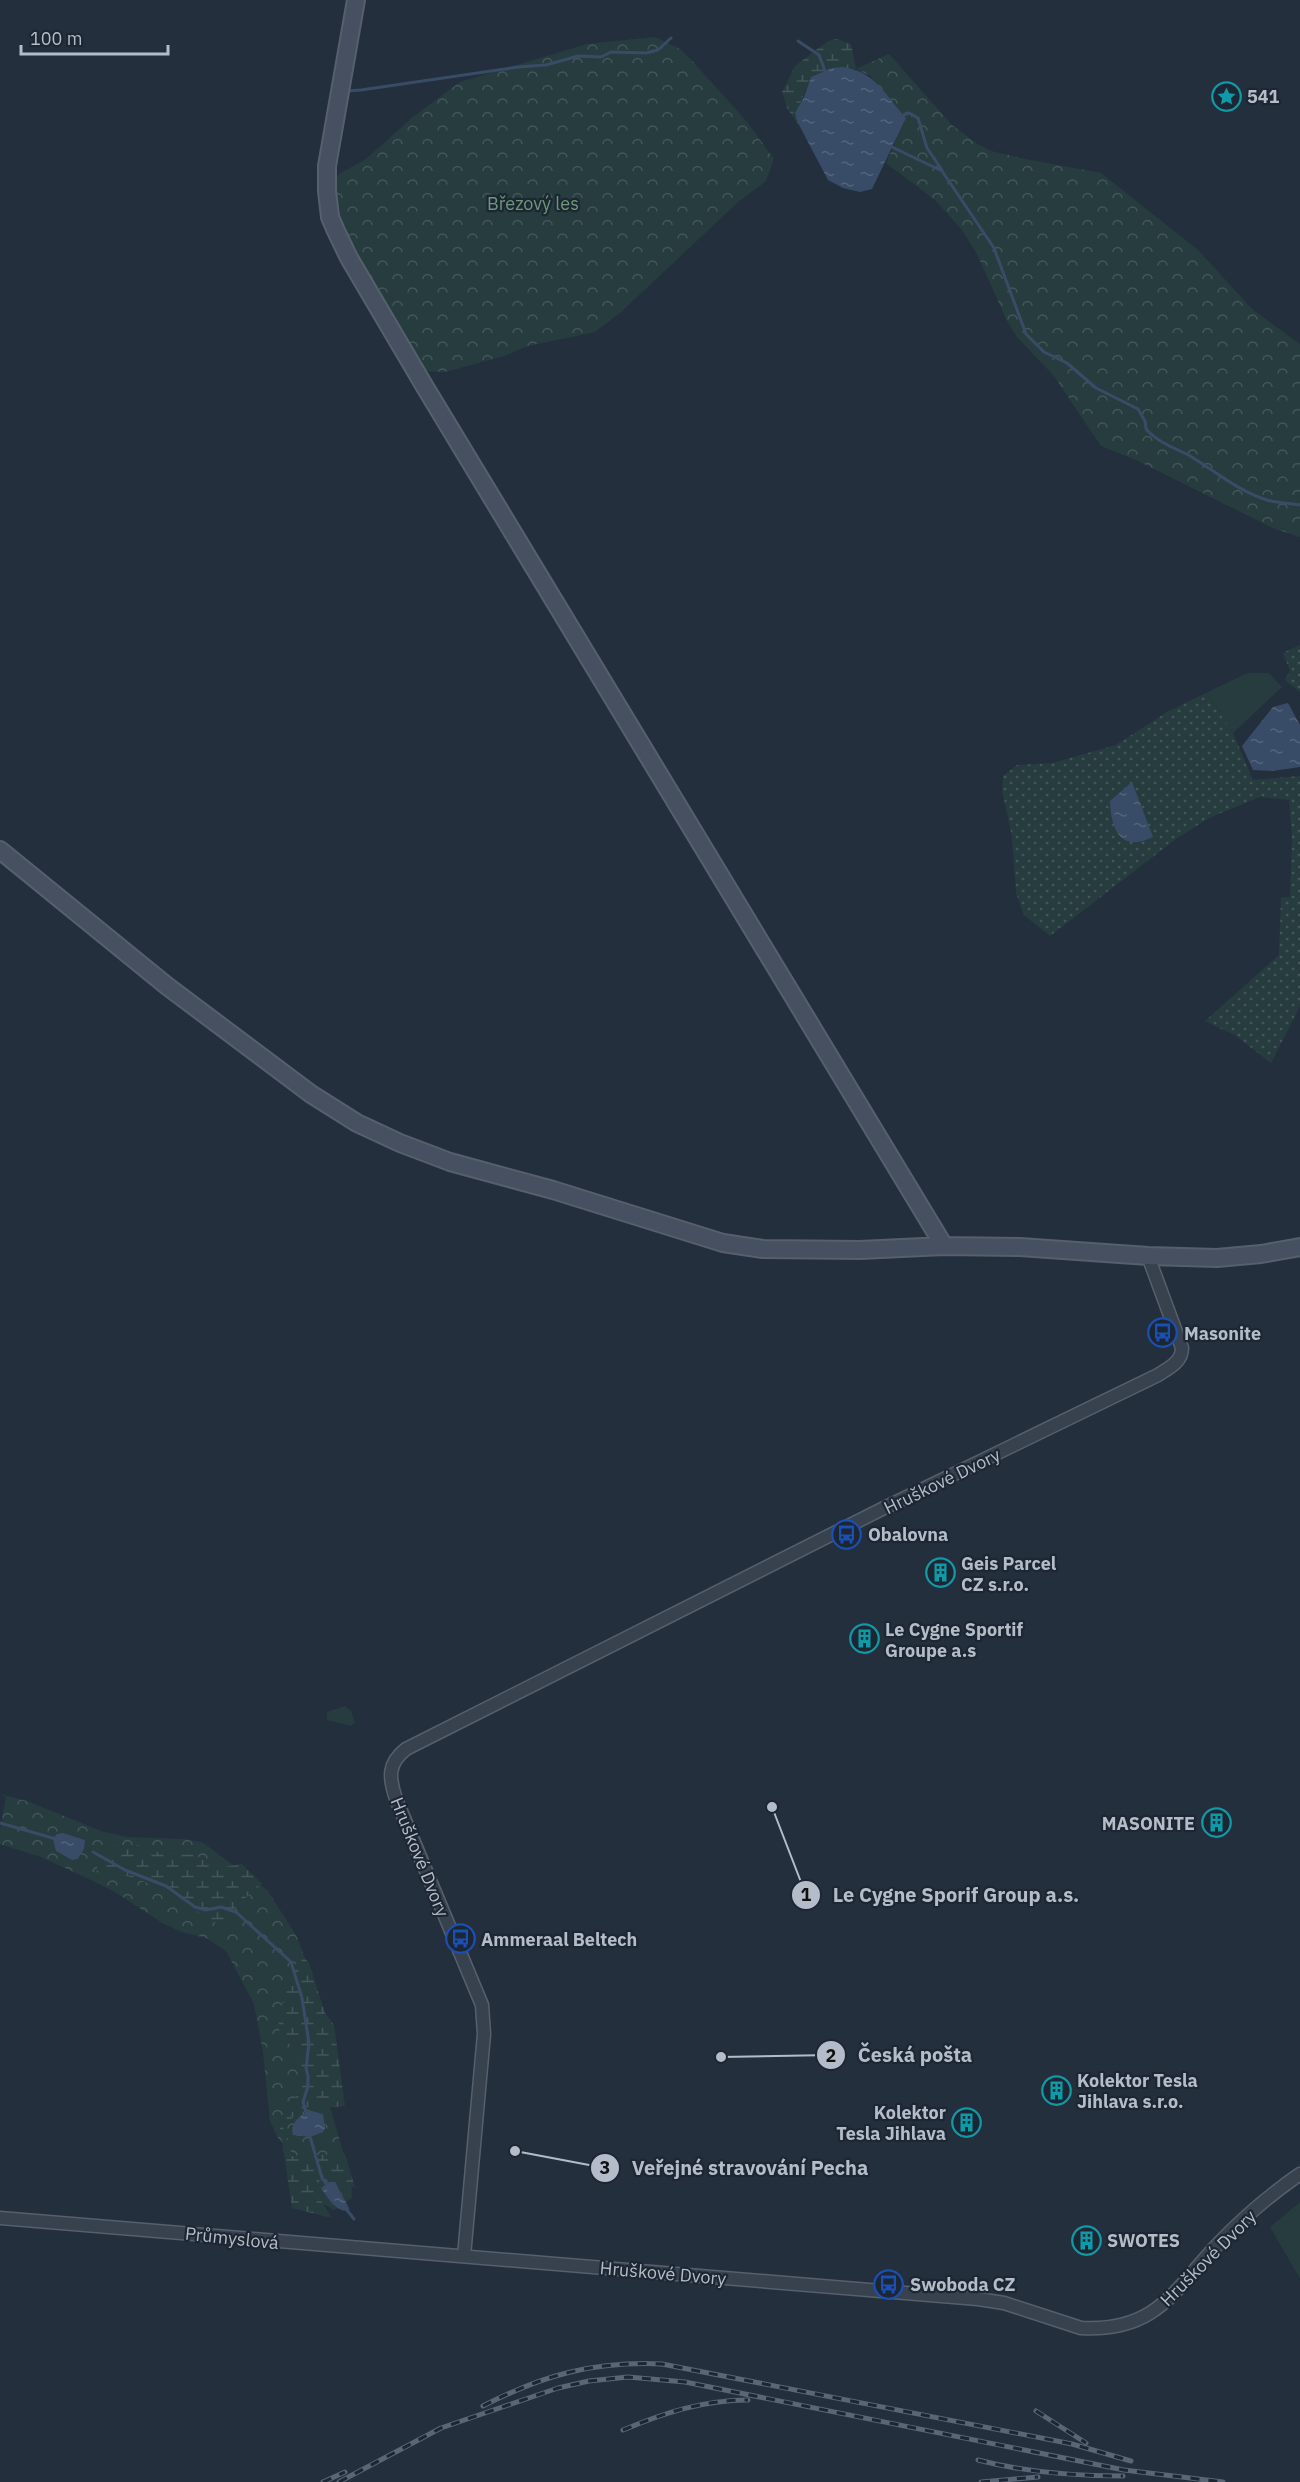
<svg xmlns="http://www.w3.org/2000/svg" width="1300" height="2482" viewBox="0 0 1300 2482" font-family="'IBM Plex Sans',sans-serif">
<defs>
<pattern id="forest-crowns" width="20" height="18" patternUnits="userSpaceOnUse" patternTransform="scale(1.5)"><rect width="20" height="18" fill="#263c3f"/><path d="M2 6a3 3 0 1 1 6 0M12 15a3 3 0 1 1 6 0" fill="none" stroke="#435659"/></pattern>
<pattern id="wetland-marsh" width="20" height="14" patternUnits="userSpaceOnUse" patternTransform="scale(1.5)"><rect width="20" height="14" fill="#263c3f"/><path d="M1 5h8M5 5V1M11 12h8M15 12V8" fill="none" stroke="#435659"/></pattern>
<pattern id="garden-dots" width="8" height="8" patternUnits="userSpaceOnUse" patternTransform="scale(1.5)"><rect width="8" height="8" fill="#263c3f"/><path d="M2 2h.1M6 6h.1" fill="none" stroke="#435659" stroke-width="1.8" stroke-linecap="round"/></pattern>
<pattern id="water-ripples" width="26" height="14" patternUnits="userSpaceOnUse" patternTransform="scale(1.5)"><rect width="26" height="14" fill="#394c67"/><path d="M2 4q2-2 4 0t4 0M15 11q2-2 4 0t4 0" fill="none" stroke="#53647b"/></pattern>
</defs>
<rect width="100%" height="100%" fill="#242f3e"/>
<!-- grass -->
<path fill="#263c3f" d="M1247,673H1269L1282,687L1233,733L1206,693Z
M345,1706L351,1711L355,1722L351,1726L327,1720V1712Z
M1300,2202V2279L1270,2227Z"/>
<!-- forest -->
<path fill="url(#forest-crowns)" fill-rule="evenodd" d="M655,37L680,49L696,65L747,122L774,159L766,181L737,203L621,312L595,332L528,346L504,356L445,372L422,371L336,221L332,188L339,174L366,159L413,117L460,82L587,44Z
M889,54L952,125L976,143L991,151L1025,159L1101,173L1198,250L1252,309L1300,344V537L1273,528L1136,460L1101,446L1054,376L1017,337L1006,319L977,254L962,230L935,200L886,163L906,118L870,76L856,69Z
M0,1794L27,1801L101,1831L127,1837L182,1839L202,1842L268,1891L297,1937L319,1995L330,2107L351,2179L352,2198L346,2202L339,2189L331,2202L338,2208L334,2210L317,2200L297,2159L278,2138L270,2121L263,2052L254,2004L226,1951L206,1938L182,1932L164,1924L115,1892L93,1881L41,1857L0,1844V1829L6,1797ZM63,1833L85,1840L84,1849L79,1859L72,1860L56,1851Z"/>
<!-- wetland -->
<path fill="url(#wetland-marsh)" d="M837,39L851,44L856,69L833,68L811,77C806,92 792,113 800,127L787,108L782,92L795,66L828,41Z
M137,1845L157,1852L193,1855L223,1867L242,1864L262,1884L238,1904L225,1928C200,1914 156,1884 131,1877C116,1873 113,1881 95,1871L111,1846Z
M301,1954L309,1963L325,2013L334,2025L345,2106L334,2107L309,2106L295,2115L288,2122L286,2130L292,2156L345,2154L355,2188L335,2177L318,2181L313,2188L332,2218L292,2208L279,2121L302,2087L300,2072L304,2052C296,2047 286,2044 281,2035C272,2021 293,1969 301,1954Z"/>
<!-- garden -->
<path fill="url(#garden-dots)" d="M1300,645V692L1285,680L1290,671L1283,653Z
M1206,693L1233,733L1253,780L1300,776V1006L1271,1063L1236,1036L1205,1021L1279,955L1281,898L1290,897L1292,837L1289,800L1260,797L1209,818L1176,839L1050,936L1024,915L1016,893L1012,837L1002,790L1003,776L1017,765L1052,763L1116,745L1167,712Z"/>
<!-- water -->
<path fill="url(#water-ripples)" d="M843,67C876,72 885,95 906,118L872,189L860,192L843,188L828,180L797,121L795,113L804,97L811,77L832,68Z
M1288,703L1300,725V767L1272,771L1253,770L1242,746L1273,707Z
M1132,782L1153,837C1120,853 1111,829 1110,801Z
M63,1833L85,1840L84,1849L78,1859L72,1860L56,1851L53,1839L57,1834Z
M312,2111L323,2114L325,2128L323,2132L310,2137L293,2135C289,2124 301,2113 312,2111Z
M329,2182H335L349,2208L348,2211C335,2211 328,2198 321,2188Z"/>
<g fill="none" stroke-linecap="round" stroke-linejoin="round">
<!-- stream -->
<path stroke="#394c67" stroke-width="3" d="M798,41L819,55L825,71
M347,91L361,90L518,67L546,65L578,56L601,57L611,52L646,53L658,50L671,38
M904,115L909,113L918,118L927,148L942,170
M892,147L942,171L994,248L1026,334L1044,352L1067,363L1096,388L1138,409L1145,421L1146,429C1157,442 1175,448 1190,456C1215,471 1238,491 1267,500C1277,503 1289,503 1300,505
M0,1823L56,1839
M93,1852L125,1870L166,1886L195,1907L206,1910L221,1907L236,1912L291,1962L302,1998L309,2043L306,2068L308,2076V2086L303,2102L307,2115
M309,2133L322,2178L328,2186
M347,2210L354,2219"/>
<defs>
<path id="street" d="M0,2218L978,2299L1004,2303L1081,2328C1157,2332 1174,2290 1219,2243C1244,2217 1271,2194 1300,2174
M464,2256L484,2034L482,2005L396,1799C389,1778 387,1764 406,1749L880,1510L1158,1375C1169,1368 1182,1362 1182,1348L1148,1256"/>
<path id="secondary" d="M356,0L327,166V191L330,217L336,231L349,258L425,387L944,1246
M0,850L167,986L311,1094L357,1123L400,1143L450,1162L553,1190L723,1243L763,1249L860,1250L944,1246L1020,1247L1148,1256L1217,1258L1261,1254L1300,1247"/>
</defs>
<!-- street casing -->
<use href="#street" stroke="#565f6c" stroke-width="15"/>
<!-- secondary casing -->
<use href="#secondary" stroke="#565f6c" stroke-width="20"/>
<!-- street -->
<use href="#street" stroke="#38414e" stroke-width="12"/>
<!-- secondary -->
<use href="#secondary" stroke="#465061" stroke-width="16"/>
<defs>
<path id="rail" d="M483,2406C543,2375 594,2361 662,2364L1072,2444L1131,2461
M1036,2411L1086,2443
M623,2430C664,2413 703,2400 748,2400
M978,2460C1024,2472 1075,2476 1123,2476
M323,2482L345,2472
M339,2482L441,2428L558,2388L589,2381L628,2377L685,2382L1124,2470L1223,2482
M981,2482L1038,2477"/>
</defs>
<!-- rail casing -->
<use href="#rail" stroke="#5a6575" stroke-width="5"/>
<!-- rail -->
<use href="#rail" stroke="#1d2633" stroke-width="3" stroke-dasharray="9" stroke-linecap="butt"/>
</g>
<!-- icons -->
<defs>
<symbol id="sight-ring" viewBox="-11 -11 22 22"><circle r="9.5" fill="#1d2633" stroke="#0f9aa8" stroke-width="1.5"/><path d="M0-6L1.8-2.2L6-1.7L2.9 1.2L3.7 5.4L0 3.3L-3.7 5.4L-2.9 1.2L-6-1.7L-1.8-2.2Z" fill="#0f9aa8"/></symbol>
<symbol id="bus-ring" viewBox="-11 -11 22 22"><circle r="9.5" fill="#1d2633" stroke="#1a4fb4" stroke-width="1.5"/><path d="M-5-6H5V4H4V6H2V4H-2V6H-4V4H-5ZM-3.5-4V0h7V-4ZM-3.5 1.2v1.5H-2V1.2ZM2 1.2v1.5H3.5V1.2Z" fill="#1a4fb4"/></symbol>
<symbol id="building-ring" viewBox="-11 -11 22 22"><circle r="9.5" fill="#1d2633" stroke="#0f9aa8" stroke-width="1.5"/><path d="M-4-6H4V6H1V3H-1V6H-4ZM-2.5-4.3h1.7v1.8h-1.7ZM.8-4.3h1.7v1.8H.8ZM-2.5-1h1.7V.8h-1.7ZM.8-1h1.7V.8H.8Z" fill="#0f9aa8"/></symbol>
</defs>
<g fill-rule="evenodd">
<use href="#sight-ring" x="1210" y="80" width="33" height="33"/>
<use href="#bus-ring" x="1146" y="1316" width="33" height="33"/>
<use href="#bus-ring" x="830" y="1518" width="33" height="33"/>
<use href="#building-ring" x="924" y="1556" width="33" height="33"/>
<use href="#building-ring" x="848" y="1622" width="33" height="33"/>
<use href="#building-ring" x="1200" y="1806" width="33" height="33"/>
<use href="#bus-ring" x="444" y="1922" width="33" height="33"/>
<use href="#building-ring" x="1040" y="2074" width="33" height="33"/>
<use href="#building-ring" x="950" y="2106" width="33" height="33"/>
<use href="#building-ring" x="1070" y="2224" width="33" height="33"/>
<use href="#bus-ring" x="872" y="2268" width="33" height="33"/>
</g>
<g text-anchor="middle" dominant-baseline="central" stroke-width="4.5" stroke-linejoin="round" paint-order="stroke">
<!-- poi labels -->
<g font-size="18" font-weight="bold" fill="#b4bcc9" stroke="#1d2633" text-anchor="start">
<text x="1247" y="96">541</text>
<text x="1184" y="1333">Masonite</text>
<text x="868" y="1534">Obalovna</text>
<text x="961" y="1563">Geis Parcel<tspan x="961" dy="21">CZ s.r.o.</tspan></text>
<text x="885" y="1629">Le Cygne Sportif<tspan x="885" dy="21">Groupe a.s</tspan></text>
<text x="1195" y="1823" text-anchor="end">MASONITE</text>
<text x="481" y="1939">Ammeraal Beltech</text>
<text x="1077" y="2080">Kolektor Tesla<tspan x="1077" dy="21">Jihlava s.r.o.</tspan></text>
<text x="946" y="2112" text-anchor="end">Kolektor<tspan x="946" dy="21">Tesla Jihlava</tspan></text>
<text x="1107" y="2240">SWOTES</text>
<text x="910" y="2284">Swoboda CZ</text>
</g>
<!-- park labels -->
<g font-size="18" fill="#6b9a76" stroke="#1d2633">
<text x="533" y="203">Březový les</text>
</g>
<!-- street labels -->
<g font-size="18" fill="#b4bcc9" stroke="#1d2633">
<text transform="translate(942 1481) rotate(-26)">Hruškové Dvory</text>
<text transform="translate(420 1857) rotate(68)">Hruškové Dvory</text>
<text transform="translate(232 2238) rotate(6)">Průmyslová</text>
<text transform="translate(1208 2258) rotate(-45)">Hruškové Dvory</text>
<text transform="translate(663 2273) rotate(5)">Hruškové Dvory</text>
</g>
</g>
<!-- callouts -->
<path fill="none" stroke="#b4bcc9" stroke-width="2" d="M772 1807L806 1895M721 2057L831 2055M515 2151L605 2168"/>
<g fill="#b4bcc9" stroke="#1d2633" stroke-width="2">
<circle cx="772" cy="1807" r="6"/>
<circle cx="721" cy="2057" r="6"/>
<circle cx="515" cy="2151" r="6"/>
<circle cx="806" cy="1895" r="15"/>
<circle cx="831" cy="2055" r="15"/>
<circle cx="605" cy="2168" r="15"/>
</g>
<g font-size="18" text-anchor="middle" font-weight="bold" fill="#111">
<text x="806" y="1901">1</text>
<text x="831" y="2062">2</text>
<text x="605" y="2174">3</text>
</g>
<g font-size="20" text-anchor="middle" font-weight="bold" fill="#b4bcc9" stroke="#1d2633" stroke-width="4.5" stroke-linejoin="round" paint-order="stroke">
<text x="956" y="1902">Le Cygne Sporif Group a.s.</text>
<text x="915" y="2062">Česká pošta</text>
<text x="750" y="2175">Veřejné stravování Pecha</text>
</g>
<!-- scale -->
<path d="M21 45v9h147v-9" fill="none" stroke="#b4bcc9" stroke-width="3"/>
<text x="30" y="45" font-size="18" fill="#b4bcc9" stroke="#1d2633" stroke-width="4.5" paint-order="stroke">100 m</text>
</svg>
